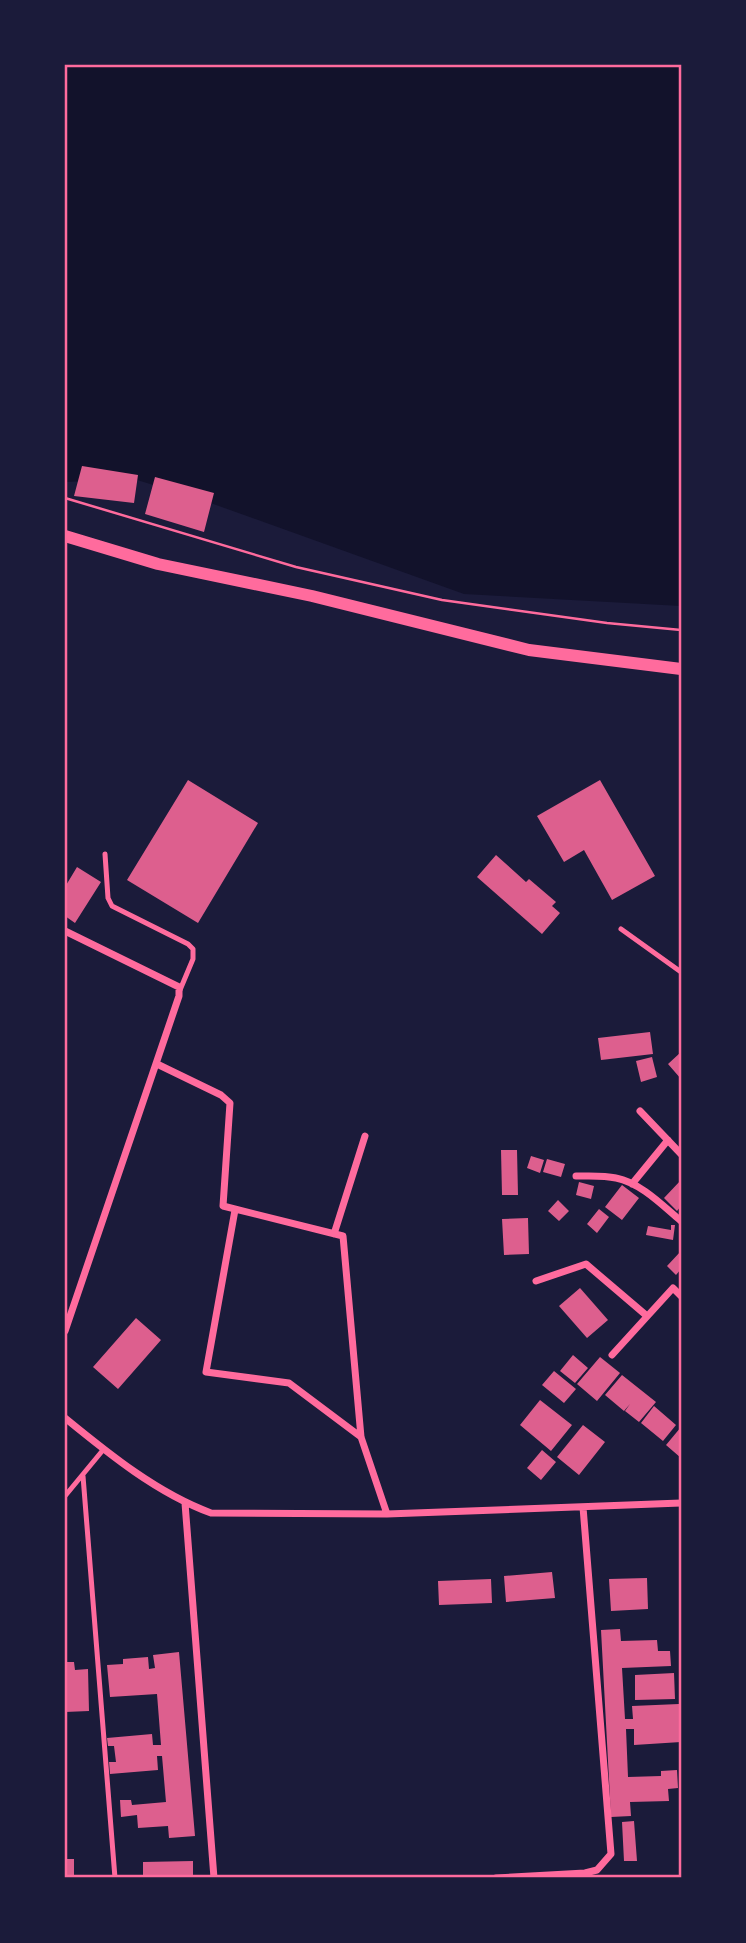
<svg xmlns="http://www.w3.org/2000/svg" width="746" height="1943" viewBox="0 0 746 1943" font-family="Bitter,serif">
<rect width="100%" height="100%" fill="#1b1b3a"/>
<!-- water -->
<path fill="#12122b" d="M65,65H681V606L464,594L205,501L134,479L65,482Z"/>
<!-- building -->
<path fill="#dd5f8e" d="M82,466L138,475L134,503L74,496Z
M155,477L214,493L204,532L145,514Z
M188,780L258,823L198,923L127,880Z
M600,780L655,876L612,900L584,850L564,862L537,816Z
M496,855L526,882L529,879L556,902L552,906L560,913L542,934L477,877Z
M77,867L101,882L75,923L65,916V887Z
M650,1032L653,1054L601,1060L598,1038Z
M681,1052V1079L668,1064Z
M652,1057L657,1077L641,1082L636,1061Z
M501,1150H517L518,1195H502Z
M531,1156L544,1160L540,1173L527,1168Z
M547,1159L565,1164L561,1177L543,1172Z
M681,1180V1206L677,1211L664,1198Z
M579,1182L594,1186L591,1199L576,1195Z
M622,1185L639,1198L622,1220L605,1207Z
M558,1200L569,1211L559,1221L548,1211Z
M599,1209L609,1217L597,1233L587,1224Z
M528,1218L529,1254L504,1255L502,1219Z
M671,1225H675L673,1240L646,1235L648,1226L671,1230Z
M681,1251V1269L676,1275L667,1266Z
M580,1288L608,1320L587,1338L559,1306Z
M136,1318L161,1340L118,1389L93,1367Z
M573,1355L588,1368L575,1383L560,1371Z
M600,1357L620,1373L597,1401L577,1384Z
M554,1371L576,1389L564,1403L542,1385Z
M622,1375L656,1402L639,1422L625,1411L630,1404L624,1411L605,1395Z
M540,1400L572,1425L551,1451L520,1425Z
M654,1406L676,1425L663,1441L641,1423Z
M583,1425L605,1442L579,1475L557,1457Z
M681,1427V1458L666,1445Z
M542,1450L556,1462L541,1480L527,1468Z
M552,1572L555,1598L506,1602L504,1576Z
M647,1578L648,1609L611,1611L609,1579Z
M491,1579L492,1603L439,1605L438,1581Z
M620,1629L621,1641L657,1640L658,1651H670L671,1666L622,1668L625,1719H633L632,1706L679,1704L681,1742L634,1745V1729H626L628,1777L661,1776V1771L677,1770L678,1788L668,1789L669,1801L630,1802L631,1816L611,1817L601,1630Z
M179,1652L195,1836L169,1838L168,1826L138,1828L137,1815L121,1817L120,1800H131L132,1805L166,1802L162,1756H157L158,1770L110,1774L109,1762H116L114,1746H108L107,1738L152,1734L153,1745H161L157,1694L110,1697L107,1665L123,1664V1659L148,1657L149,1669L155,1668L153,1655Z
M65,1662H74L75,1670L88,1669L89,1711L65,1712Z
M674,1673L675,1699L635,1700V1675Z
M634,1821L637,1861H624L622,1822Z
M65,1859H74V1878H65Z
M193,1861V1878H136V1875H143V1862Z"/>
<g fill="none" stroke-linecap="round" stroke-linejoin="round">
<!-- path -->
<path stroke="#ff6b9d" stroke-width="2.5" d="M65,498L296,567L442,600L607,623L681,630"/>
<!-- service -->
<path stroke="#ff6b9d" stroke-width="5" d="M105,854L108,898L112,906L188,944L193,949V959L180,990
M621,929L681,972
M83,1476L115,1878
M65,1496L103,1450"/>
<!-- minor -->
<path stroke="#ff6b9d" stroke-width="7" d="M65,931L179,987V996L65,1331
M157,1064L221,1095L230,1103L223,1206L343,1236L361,1437L387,1514
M640,1111L681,1154
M576,1176C589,1176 603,1175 616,1178C641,1183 662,1205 681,1221
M632,1184L668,1140
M235,1210L206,1372L289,1383L361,1437
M334,1234L365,1136
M536,1281L586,1264L647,1316
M612,1355L673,1288L681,1296
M65,1418C109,1454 157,1493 211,1513L387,1514L681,1503
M185,1503L214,1878
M496,1878L585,1873L597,1870L611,1854L583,1507"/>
<!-- tertiary -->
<path stroke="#ff6b9d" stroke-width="12" d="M65,536L158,564L312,596L529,650L681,669"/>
</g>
<!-- border -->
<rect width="746" height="1943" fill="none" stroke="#1b1b3a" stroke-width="133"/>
<rect x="66" y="66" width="614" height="1810" fill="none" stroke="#ff6b9d" stroke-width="2.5"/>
</svg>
